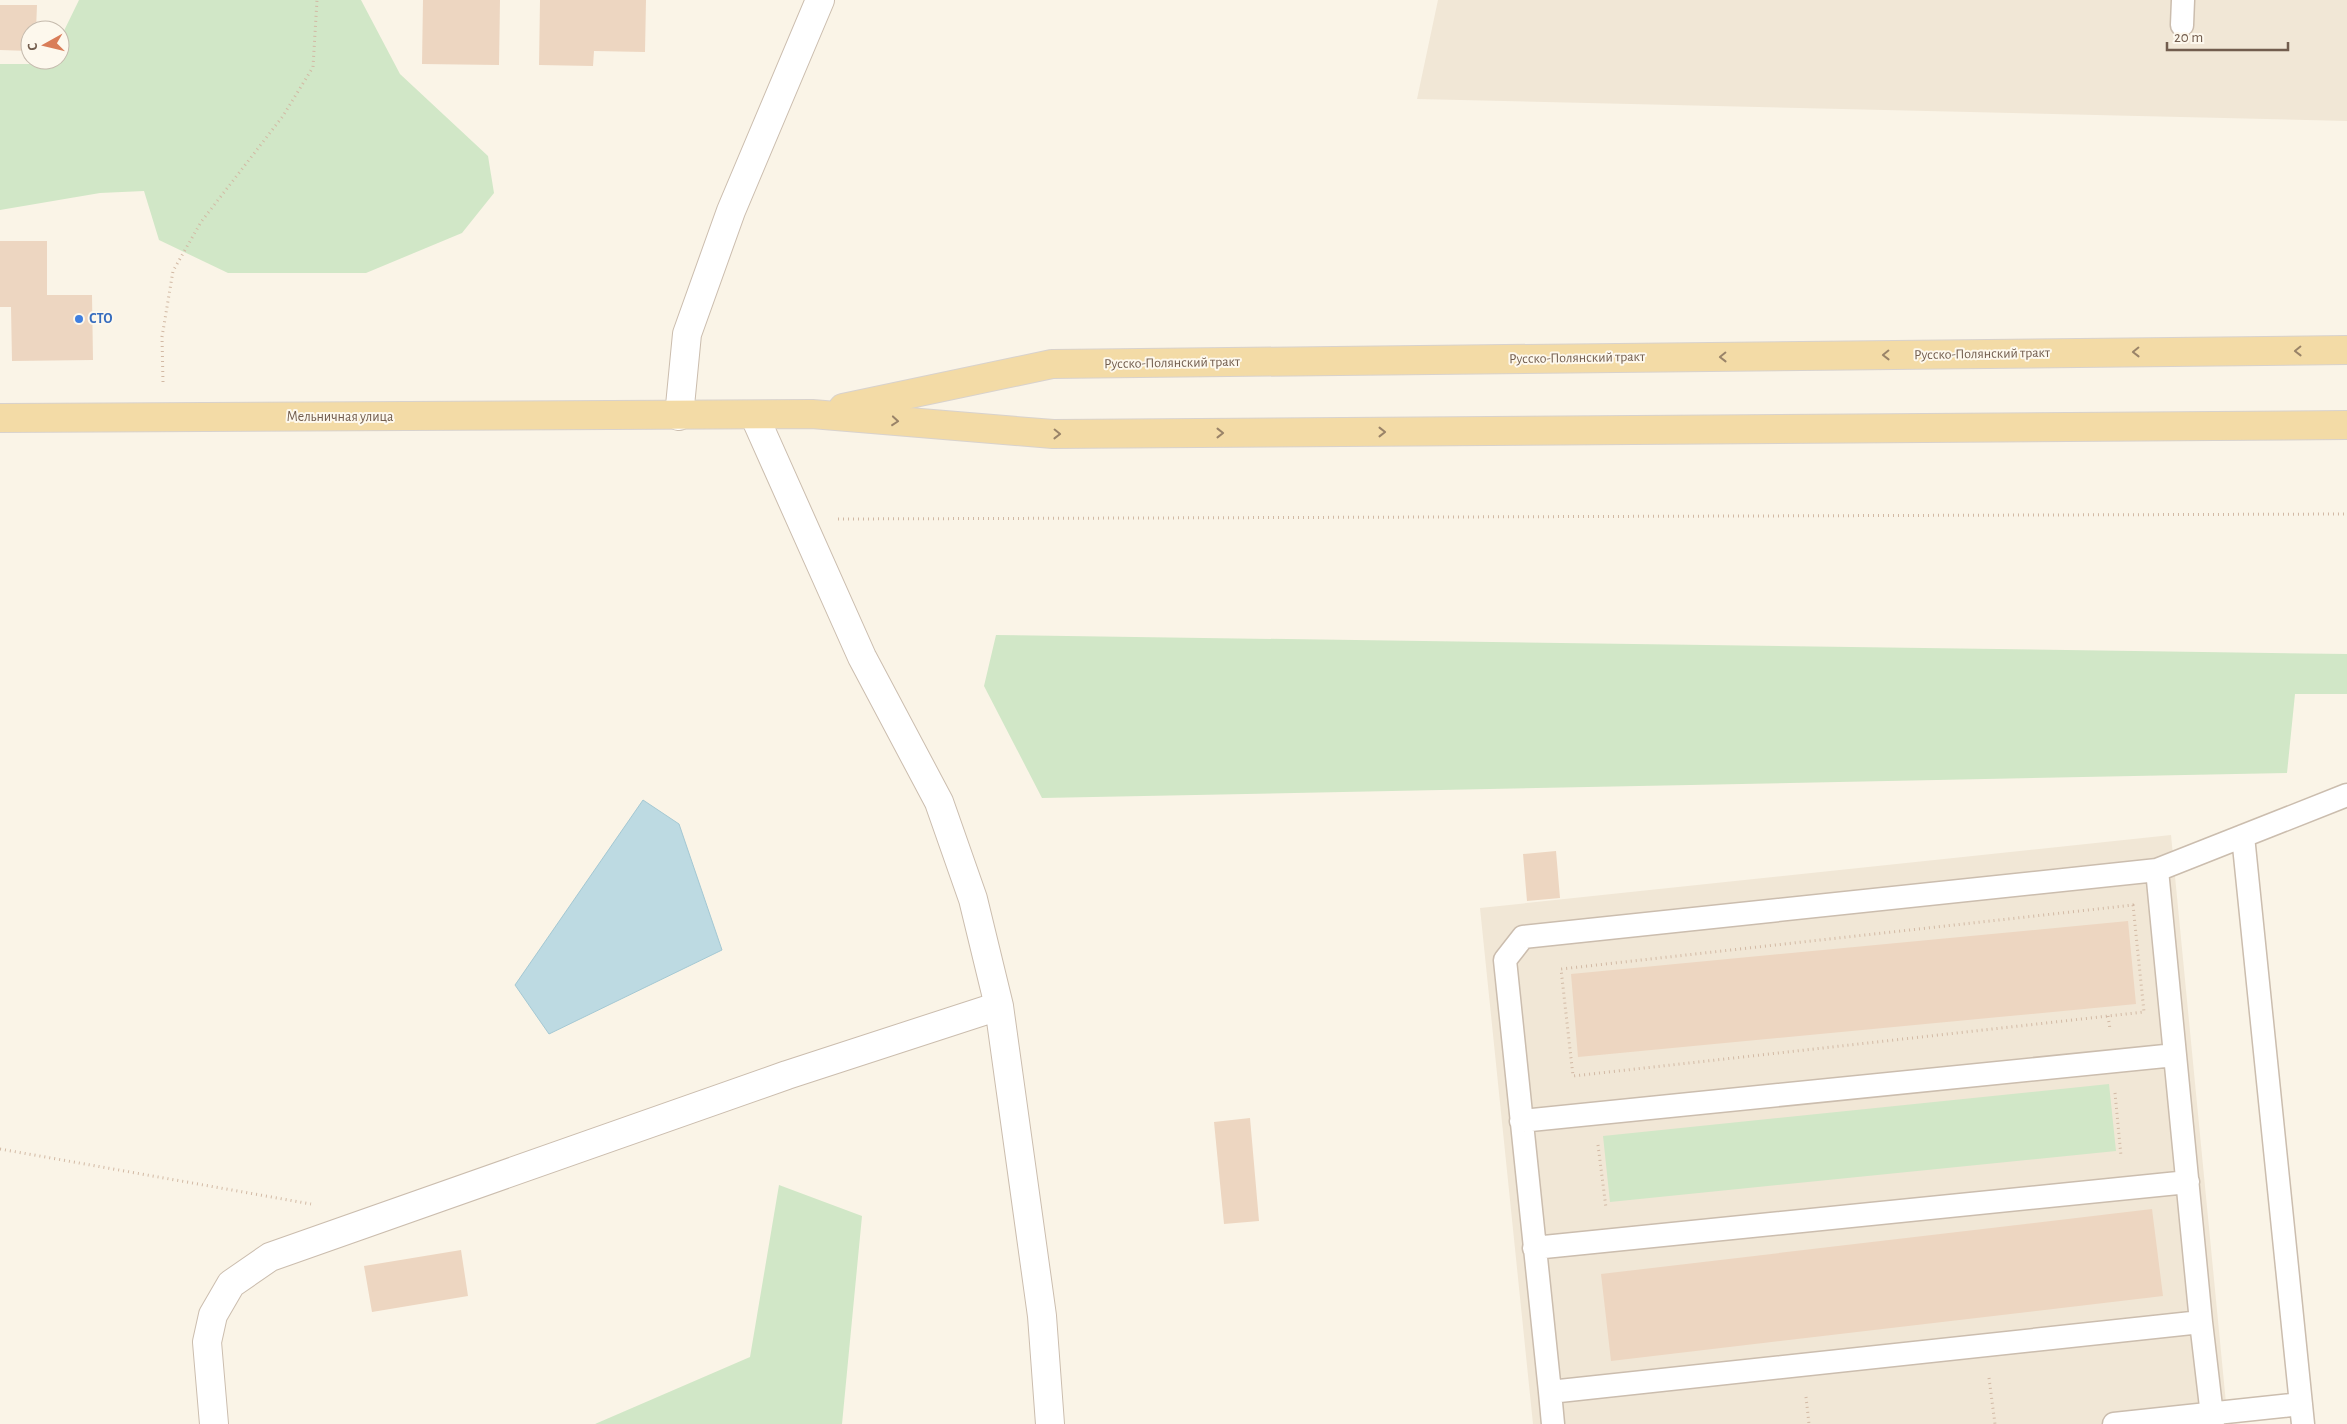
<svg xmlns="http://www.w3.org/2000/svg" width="2347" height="1424" viewBox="0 0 2347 1424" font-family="'Alegreya Sans',sans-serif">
<rect width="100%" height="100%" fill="#faf4e7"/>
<!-- residential -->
<path fill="#f1e7d6" d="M1438,0H2347V121L1417,99Z
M2171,835L2228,1424H1533L1480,908Z"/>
<!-- green -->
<path fill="#d1e7c7" d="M79,0H361L400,74L488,156L494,193L462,233L366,273H228L159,240L144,191L100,193L0,210V64H47L50,60H60V39Z
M996,635L2347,654V694H2295L2287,773L1042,798L984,686Z
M2109,1084L2116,1151L1610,1202L1603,1136Z
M779,1185L862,1216L842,1424H595L750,1357Z"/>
<!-- water -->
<path fill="#bddae2" stroke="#a4c8d3" d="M643,800L679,824L722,950L549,1034L515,985Z"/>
<!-- building -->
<path fill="#edd6c1" d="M423,0H500L499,65L422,64Z
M540,0H646L645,52L594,51L593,66L539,65Z
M0,5H37L36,30H30V51L0,50Z
M0,241H47V295H92L93,360L12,361L11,307H0Z
M1556,851L1560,898L1527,901L1523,854Z
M2128,921L2136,1004L1578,1057L1571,974Z
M1250,1118L1259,1221L1224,1224L1214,1122Z
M2152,1209L2163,1296L1611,1361L1601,1274Z
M461,1250L468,1296L372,1312L364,1266Z"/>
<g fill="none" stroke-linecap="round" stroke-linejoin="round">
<defs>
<path id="service" d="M2182,25L2183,0
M2243,836L2303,1424
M2157,870L1523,937L1505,960L1550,1392L2201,1322L2175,1055
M1521,1121L2175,1055L2157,870L2347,795
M1534,1248L2188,1182
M2201,1322L2213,1424
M1550,1392L1553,1424
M2114,1424L2301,1404"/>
<path id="minor" d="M754,415L862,657L939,802L973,899L999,1006L1042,1316L1050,1424
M679,416L687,334L731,211L820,0
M214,1424L207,1342L213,1315L231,1284L270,1257L787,1075L999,1006"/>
<path id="primary" d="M843,408L1052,364L2347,350
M0,418L812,414L1053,434L2347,425"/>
</defs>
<!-- service casing -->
<use href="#service" stroke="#cbbdae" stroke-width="25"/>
<!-- minor casing -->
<use href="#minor" stroke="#cbbdae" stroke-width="30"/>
<!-- primary casing -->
<use href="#primary" stroke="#d8d2cd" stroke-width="30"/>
<!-- path -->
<path stroke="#d2b9a4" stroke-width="3" stroke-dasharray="1 4" stroke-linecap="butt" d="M163,382L162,337L173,271L201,222L283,116L313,67L317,0
M838,519L2347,514
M2133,905L2144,1012L1573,1076L1561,969Z
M2108,1016L2110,1029
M2115,1093L2121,1156
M1598,1145L1606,1208
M0,1149L311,1204
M1989,1378L1995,1424
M1806,1397L1809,1424"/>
<!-- service -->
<use href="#service" stroke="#fff" stroke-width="22"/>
<!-- minor -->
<use href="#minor" stroke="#fff" stroke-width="28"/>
<!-- primary -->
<use href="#primary" stroke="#f3dba6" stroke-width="28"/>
</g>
<!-- one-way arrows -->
<defs><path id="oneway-chevron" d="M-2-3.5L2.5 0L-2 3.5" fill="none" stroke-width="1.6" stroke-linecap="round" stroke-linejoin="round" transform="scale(1.25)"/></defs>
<g stroke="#998368">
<use href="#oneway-chevron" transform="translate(2298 351) rotate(179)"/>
<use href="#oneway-chevron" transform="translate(2136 352) rotate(179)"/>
<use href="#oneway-chevron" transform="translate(1886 355) rotate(179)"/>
<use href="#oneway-chevron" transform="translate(1723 357) rotate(179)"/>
<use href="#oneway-chevron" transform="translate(895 421) rotate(5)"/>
<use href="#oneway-chevron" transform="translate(1382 432)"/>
<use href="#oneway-chevron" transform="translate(1220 433)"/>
<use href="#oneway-chevron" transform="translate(1057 434) rotate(1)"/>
</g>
<!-- markers -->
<circle fill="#3f7fe0" stroke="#fdf8ed" stroke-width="2" cx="79" cy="319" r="5"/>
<g text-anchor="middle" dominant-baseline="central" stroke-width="4" stroke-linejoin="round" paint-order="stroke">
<!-- shop labels -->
<g font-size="14" font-weight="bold" fill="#366cbe" stroke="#fdf8ed" text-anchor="start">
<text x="89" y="319">СТО</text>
</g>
<!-- street labels -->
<g font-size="14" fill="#725d4e" stroke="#fdf8ed">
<text transform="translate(1982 354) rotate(-1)">Русско-Полянский тракт</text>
<text transform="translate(1577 358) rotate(-1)">Русско-Полянский тракт</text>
<text transform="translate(1172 363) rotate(-1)">Русско-Полянский тракт</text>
<text x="340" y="417">Мельничная улица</text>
</g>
</g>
<!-- north arrow -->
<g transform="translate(45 45) rotate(262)"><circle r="24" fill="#fdf8ed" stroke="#c5baad"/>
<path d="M0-4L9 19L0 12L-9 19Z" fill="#d97d58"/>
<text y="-8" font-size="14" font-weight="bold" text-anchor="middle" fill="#725d4e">С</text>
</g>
<!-- scale -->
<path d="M2167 42v8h121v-8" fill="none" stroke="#725d4e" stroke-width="2.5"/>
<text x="2174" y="42" font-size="15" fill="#725d4e" stroke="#fdf8ed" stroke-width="4" paint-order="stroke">20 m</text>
</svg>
